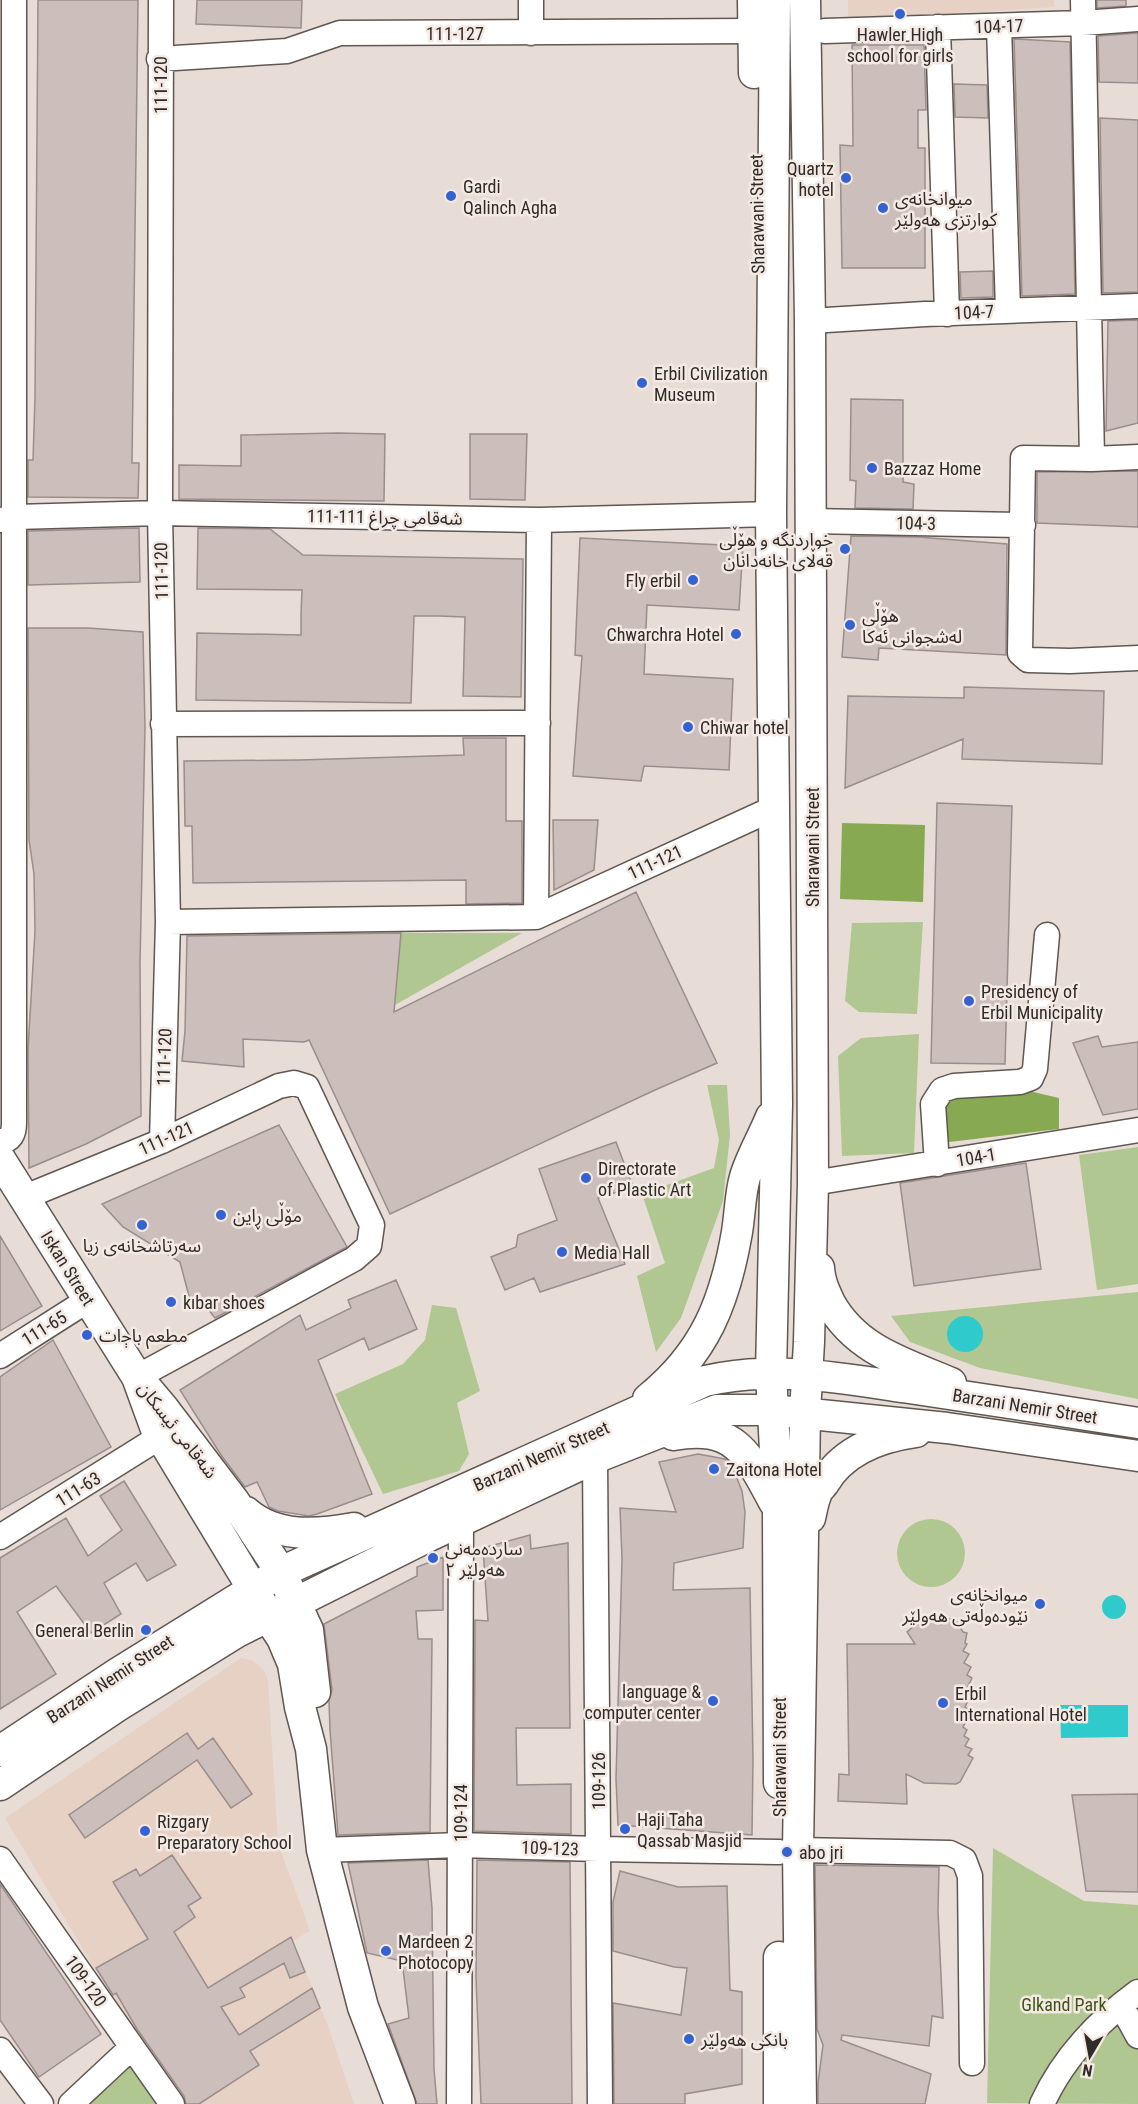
<svg xmlns="http://www.w3.org/2000/svg" width="1138" height="2104" viewBox="0 0 1138 2104" font-family="'Roboto Condensed','Noto Sans Arabic',sans-serif">
<rect width="100%" height="100%" fill="#e8ddd6"/>
<!-- education -->
<path fill="#e7d0c4" d="M848,0H1054V7L848,21Z
M241,1658L252,1660L259,1666L265,1672L268,1681L278,1843L310,1931L293,1941L328,2026L354,2104H175L5,1818Z"/>
<!-- green -->
<path fill="#b0c792" d="M923,922L917,1014L859,1012L845,1001L852,923Z
M401,933H522L395,1005Z
M919,1034L914,1153L842,1156L838,1056L861,1038Z
M707,1085H727L730,1135L723,1201L681,1318L656,1352L637,1276L665,1263L642,1194L714,1168L719,1140Z
M1138,1147V1284L1097,1290L1079,1155Z
M1138,1292V1399L980,1368L910,1342L891,1316Z
M432,1305L456,1308L480,1391L457,1403L469,1454L459,1471L383,1494L335,1394L403,1364L425,1340Z
M897 1553a34 34 0 1 1 68 0a34 34 0 1 1-68 0Z
M993,1848L1084,1901L1138,1905V2104L987,2103Z
M130,2067L159,2104H90Z"/>
<!-- forest -->
<path fill="#87a951" d="M842,823L925,825L923,902L840,899Z
M1029,1091L1059,1098V1129L941,1143L946,1098Z"/>
<!-- water -->
<path fill="#2fcbcc" d="M947 1334a18 18 0 1 1 36 0a18 18 0 1 1-36 0Z
M1102 1607a12 12 0 1 1 24 0a12 12 0 1 1-24 0Z
M1060,1705H1128V1737L1061,1738Z"/>
<!-- building -->
<path fill="#cbbebb" stroke="#9a8d8b" stroke-width="1.5" d="M38,0H138L132,463H139L138,498L28,497V460H33L35,397Z
M197,0H302L301,28L196,24Z
M1097,0H1126V6L1097,8Z
M1138,33V83L1099,82L1098,36Z
M1014,39L1070,42L1075,294L1022,296Z
M852,45H924L926,110H918V148H925V268H842L840,145L853,146Z
M954,84L987,85L988,118L955,117Z
M1100,118L1138,120V292L1103,293Z
M993,271V297L961,298L960,272Z
M1138,320V423L1106,431L1108,321Z
M851,399L903,400V482L914,484L913,509L855,508L856,481L850,480Z
M338,433L385,434L384,501L179,499V465L241,466V435Z
M470,434H527L525,500L470,499Z
M1138,471V527L1037,523V472Z
M139,528L140,582L28,585V531Z
M198,528L270,529L303,555L523,559L521,697L463,696L465,617L439,616H414L411,703L196,700L197,633L301,635V614L302,590L197,589Z
M851,536L918,537L1007,544L1006,655L879,648L878,660L842,657Z
M580,538L743,546L739,610L647,605L644,674L733,679L729,770L644,766L641,781L573,776L582,656L575,655Z
M28,628H88L143,632L145,728L140,963L141,1116L86,1144L29,1168L28,1049L35,931L34,874L29,840Z
M964,687L1104,691L1102,764L962,759L963,739L845,788L848,696L964,698Z
M463,738H506V821H522V903L466,904V880L193,883L192,826H185L184,761L299,760L464,755Z
M937,803L1012,806L1005,1064L931,1063Z
M553,820H598L594,870L554,890Z
M636,892L717,1063L655,1090L390,1214L309,1040L304,1042L243,1039L244,1067L182,1061L185,1031L187,936L401,933L394,1012Z
M1098,1036L1102,1047L1138,1042V1109L1103,1115L1073,1043Z
M279,1125L347,1247L215,1318L204,1304L190,1300L180,1262L123,1227L102,1204Z
M616,1142L633,1187L598,1198L625,1264L540,1292L534,1278L505,1290L491,1257L516,1247L518,1235L557,1220L539,1169Z
M1026,1163L1041,1269L914,1286L900,1183Z
M0,1236L42,1306L0,1331Z
M396,1280L417,1329L369,1350L364,1338L318,1360L372,1494L317,1514L309,1516L278,1511L269,1507L257,1482L245,1487L221,1455L180,1390L300,1315L306,1330L351,1308L348,1300Z
M53,1340L111,1447L0,1510V1377Z
M698,1454L725,1459L732,1466L742,1491L745,1512L743,1548L674,1563L673,1590L750,1588L753,1760L752,1835L618,1825L616,1779L622,1559L620,1508L676,1512L659,1462Z
M124,1481L176,1565L147,1581L136,1563L104,1583L121,1614L91,1633L56,1586L17,1612L56,1674L0,1709V1558L66,1518L88,1556L122,1530L100,1496Z
M530,1535L531,1549L568,1543L570,1728H516L517,1785L571,1784V1834L474,1831L475,1620L488,1621L483,1548Z
M443,1557V1610L416,1611L418,1639H432L430,1832L338,1835L330,1730L329,1701L332,1690L324,1624L417,1576V1567Z
M935,1619H953L957,1622L963,1632L967,1633L965,1643L967,1644L963,1651L969,1654L964,1663L971,1667L967,1675L972,1678L968,1686L971,1688L965,1697L969,1699L965,1707L968,1709L964,1716L968,1718L963,1727L967,1730L964,1736L969,1739L965,1746L972,1749L968,1755L973,1758L960,1782L956,1784L924,1783L906,1774L907,1804L838,1801L839,1774L849,1775L847,1644H915L907,1632L921,1620Z
M187,1733L198,1749L213,1738L252,1794L231,1808L197,1760L85,1838L69,1815Z
M1138,1794V1892L1086,1891L1072,1795Z
M172,1855L201,1898L188,1906L195,1917L174,1932L208,1988L291,1937L305,1972L290,1978L284,1963L240,1988L245,1997L221,2007L239,2035L312,1988L320,2008L250,2051L259,2065L199,2104H186L184,2096L137,2029L116,1993L113,1995L96,1968L148,1939L113,1882L136,1869L140,1876Z
M428,1860L432,1908L434,2069L437,2104H417L388,2024L409,2018L402,1961L367,1953L348,1863Z
M477,1860L570,1862L572,2104H481L476,1978Z
M815,1865L939,1867L938,1911L943,2018L932,2016L929,2046L842,2035L841,2040L931,2074L925,2104H818V2083L823,2045L817,2029Z
M620,1871L678,1887L727,1886L730,1990L742,1992V2084L685,2094V2104H614L613,2003L681,2015L687,1968L674,1967L613,1951V1902Z
M0,1884L101,2034L39,2077L0,2020Z"/>
<g fill="none" stroke-linecap="round" stroke-linejoin="round">
<defs>
<path id="minor" d="M161,0L160,513L168,922L162,1141
M1083,0L1092,459
M999,26L1008,310
M938,27L947,314
M825,31L1083,23L1138,19
M531,33V0
M159,59L287,51L340,33L754,31
M810,321L925,314L1138,306
M1138,457L1092,459L1023,458L1020,653L1028,660L1070,661L1138,658
M0,520L15,517L160,513L539,520L771,514
M810,521L1023,525
M163,724L538,723
M536,917L539,520
M168,922L536,917L774,808
M0,1141C11,1141 14,1133 14,1123V0
M937,1164L933,1104L942,1090L954,1086L1020,1082L1031,1078L1035,1069L1047,935
M813,1183L1138,1130
M25,1197L162,1141L279,1086L294,1083L307,1087L372,1225L369,1246L354,1259L137,1377
M0,1356L88,1300
M595,1458L600,2104
M0,1537L155,1440
M322,1850L460,1845L598,1849L779,1852
M798,1850L950,1853L964,1860L970,1876L972,2063
M0,1859L172,2104
M1121,2005L1138,2036
M0,2050L41,2104
M71,2104L132,2047
M459,2104L461,1521
M1042,2104C1063,2058 1097,2022 1138,1992"/>
<path id="major" d="M753,0L754,73
M775,0L771,514L777,1104L771,1373L778,1509L779,1783
M0,1159L137,1377L164,1409L234,1501L281,1572L308,1630L315,1692
M819,1268C820,1282 824,1290 830,1303C856,1350 904,1363 951,1383
M137,1377L156,1429L259,1599L268,1617L282,1638L293,1664L300,1707L311,1749L322,1850L363,2007L400,2104
M648,1399C705,1353 725,1302 737,1232C740,1214 740,1194 745,1177C751,1157 763,1137 771,1117
M673,1435C734,1424 748,1453 774,1502
M246,1512C276,1538 316,1535 354,1528
M810,1518C812,1510 813,1502 816,1495C817,1490 821,1487 824,1483C843,1451 880,1437 916,1432
M0,1751L118,1673L281,1572L705,1381C773,1365 841,1378 909,1388C985,1399 1062,1411 1138,1423
M0,1785L116,1707L237,1632L429,1536L595,1458L717,1410H772L947,1428L1138,1456
M779,1957V2104
M801,2104L798,1850L805,1413L809,1342L813,1183L810,321L805,0"/>
</defs>
<!-- minor casing -->
<use href="#minor" stroke="#605751" stroke-width="27"/>
<!-- major casing -->
<use href="#major" stroke="#605751" stroke-width="33"/>
<!-- minor -->
<use href="#minor" stroke="#fff" stroke-width="24"/>
<!-- major -->
<use href="#major" stroke="#fff" stroke-width="30"/>
</g>
<!-- markers -->
<g fill="#3462d1" stroke="#f5eae3" stroke-width="2">
<circle cx="900" cy="14" r="6"/>
<circle cx="846" cy="178" r="6"/>
<circle cx="451" cy="196" r="6"/>
<circle cx="883" cy="208" r="6"/>
<circle cx="642" cy="383" r="6"/>
<circle cx="872" cy="468" r="6"/>
<circle cx="845" cy="549" r="6"/>
<circle cx="693" cy="580" r="6"/>
<circle cx="850" cy="625" r="6"/>
<circle cx="736" cy="634" r="6"/>
<circle cx="688" cy="727" r="6"/>
<circle cx="969" cy="1001" r="6"/>
<circle cx="586" cy="1178" r="6"/>
<circle cx="221" cy="1215" r="6"/>
<circle cx="142" cy="1225" r="6"/>
<circle cx="562" cy="1252" r="6"/>
<circle cx="171" cy="1302" r="6"/>
<circle cx="87" cy="1335" r="6"/>
<circle cx="714" cy="1469" r="6"/>
<circle cx="433" cy="1558" r="6"/>
<circle cx="1040" cy="1604" r="6"/>
<circle cx="146" cy="1630" r="6"/>
<circle cx="713" cy="1701" r="6"/>
<circle cx="943" cy="1703" r="6"/>
<circle cx="625" cy="1829" r="6"/>
<circle cx="145" cy="1831" r="6"/>
<circle cx="787" cy="1852" r="6"/>
<circle cx="386" cy="1951" r="6"/>
<circle cx="689" cy="2039" r="6"/>
</g>
<g text-anchor="middle" dominant-baseline="central" stroke-width="5" stroke-linejoin="round" paint-order="stroke">
<!-- street labels -->
<g font-size="18" fill="#2f2b28" stroke="#f5eae3">
<text transform="translate(999 26) rotate(-2)">104-17</text>
<text x="455" y="33">111-127</text>
<text transform="translate(160 85) rotate(-90)">111-120</text>
<text transform="translate(757 214) rotate(-91)">Sharawani Street</text>
<text transform="translate(974 312) rotate(-3)">104-7</text>
<text transform="translate(385 517) rotate(1)">شەقامی چراغ 111-111</text>
<text transform="translate(916 523) rotate(1)">104-3</text>
<text transform="translate(161 571) rotate(-91)">111-120</text>
<text transform="translate(812 847) rotate(-90)">Sharawani Street</text>
<text transform="translate(655 862) rotate(-25)">111-121</text>
<text transform="translate(164 1057) rotate(-88)">111-120</text>
<text transform="translate(166 1138) rotate(-24)">111-121</text>
<text transform="translate(976 1157) rotate(-10)">104-1</text>
<text transform="translate(68 1268) rotate(58)">Iskan Street</text>
<text transform="translate(44 1328) rotate(-32)">111-65</text>
<text transform="translate(1025 1406) rotate(9)">Barzani Nemir Street</text>
<text transform="translate(178 1430) rotate(52)">شەقامی ئیسکان</text>
<text transform="translate(541 1456) rotate(-24)">Barzani Nemir Street</text>
<text transform="translate(78 1489) rotate(-32)">111-63</text>
<text transform="translate(110 1679) rotate(-33)">Barzani Nemir Street</text>
<text transform="translate(779 1757) rotate(-90)">Sharawani Street</text>
<text transform="translate(598 1781) rotate(-90)">109-126</text>
<text transform="translate(460 1813) rotate(-90)">109-124</text>
<text transform="translate(550 1848) rotate(2)">109-123</text>
<text transform="translate(86 1981) rotate(55)">109-120</text>
</g>
<!-- poi labels -->
<g font-size="18" fill="#2f2b28" stroke="#f5eae3" text-anchor="start">
<text x="900" y="34" text-anchor="middle">Hawler High<tspan x="900" dy="21">school for girls</tspan></text>
<text x="834" y="168" text-anchor="end">Quartz<tspan x="834" dy="21">hotel</tspan></text>
<text x="463" y="186">Gardi<tspan x="463" dy="21">Qalinch Agha</tspan></text>
<text x="895" y="198">میوانخانەی<tspan x="895" dy="21">کوارتزی هەولێر</tspan></text>
<text x="654" y="373">Erbil Civilization<tspan x="654" dy="21">Museum</tspan></text>
<text x="884" y="468">Bazzaz Home</text>
<text x="833" y="539" text-anchor="end">خواردنگە و هۆڵی<tspan x="833" dy="21">قەڵای خانەدانان</tspan></text>
<text x="681" y="580" text-anchor="end">Fly erbil</text>
<text x="862" y="615">هۆڵی<tspan x="862" dy="21">لەشجوانی ئەکا</tspan></text>
<text x="724" y="634" text-anchor="end">Chwarchra Hotel</text>
<text x="700" y="727">Chiwar hotel</text>
<text x="981" y="991">Presidency of<tspan x="981" dy="21">Erbil Municipality</tspan></text>
<text x="598" y="1168">Directorate<tspan x="598" dy="21">of Plastic Art</tspan></text>
<text x="233" y="1215">مۆڵی ڕاین</text>
<text x="142" y="1245" text-anchor="middle">سەرتاشخانەی زیا</text>
<text x="574" y="1252">Media Hall</text>
<text x="183" y="1302">kıbar shoes</text>
<text x="99" y="1335">مطعم باﭴات</text>
<text x="726" y="1469">Zaitona Hotel</text>
<text x="445" y="1548">ساردەمەنی<tspan x="445" dy="21">هەولێر ٢</tspan></text>
<text x="1028" y="1594" text-anchor="end">میوانخانەی<tspan x="1028" dy="21">نێودەوڵەتی هەولێر</tspan></text>
<text x="134" y="1630" text-anchor="end">General Berlin</text>
<text x="701" y="1691" text-anchor="end">language &amp;<tspan x="701" dy="21">computer center</tspan></text>
<text x="955" y="1693">Erbil<tspan x="955" dy="21">International Hotel</tspan></text>
<text x="637" y="1819">Haji Taha<tspan x="637" dy="21">Qassab Masjid</tspan></text>
<text x="157" y="1821">Rizgary<tspan x="157" dy="21">Preparatory School</tspan></text>
<text x="799" y="1852">abo jri</text>
<text x="398" y="1941">Mardeen 2<tspan x="398" dy="21">Photocopy</tspan></text>
<text x="701" y="2039">بانکی هەولێر</text>
</g>
<!-- park labels -->
<g font-size="18" fill="#3e5415" stroke="#f5eae3">
<text x="1064" y="2004">Glkand Park</text>
</g>
</g>
<!-- north arrow -->
<g transform="translate(1090 2056) rotate(190)" stroke="#f5eae3" stroke-width="4.5" paint-order="stroke">
<path d="M0-4.5L10 22L0 15L-10 22Z" fill="#2f2b28"/>
<text y="-9" font-size="16" font-weight="bold" text-anchor="middle" fill="#2f2b28">N</text>
</g>
</svg>
